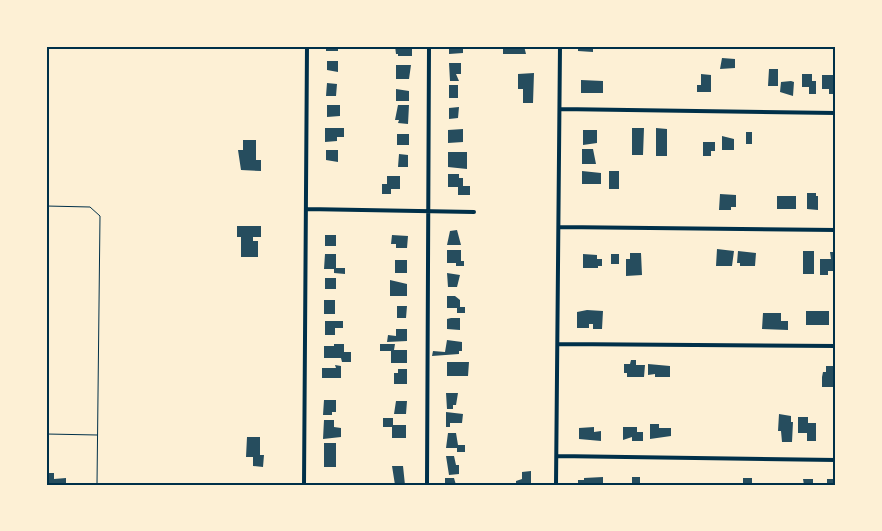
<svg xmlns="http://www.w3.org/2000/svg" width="882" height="531" viewBox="0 0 882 531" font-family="'Roboto Condensed',sans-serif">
<rect width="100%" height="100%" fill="#fdf0d5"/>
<!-- building -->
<path fill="#264d5e" d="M326,46H338V51H326Z
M395,46H412V56H398V54H396Z
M449,46H470V49H463V53L449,54Z
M503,46H524L526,54H503Z
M578,46H593V52L578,51Z
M722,58L735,59V68L720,69Z
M327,61H338V72L327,70Z
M449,63H461V74H456L459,81H450Z
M396,65H411L409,79H396Z
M769,69H778V86H768Z
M534,73L533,103H523V89H518V74Z
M701,74L711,75V92H697V85H701Z
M802,74H812V81H816V94H809V87H802Z
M822,75H836V94H829V89H822Z
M581,80L603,81V93H581Z
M791,81L794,82L793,96L780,92L781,82Z
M327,83L337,84L336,96H326Z
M449,85H458V98H449Z
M396,89L409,91V101H396Z
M327,105H340V116L327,117Z
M398,105H409L408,124L398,123L399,120H395Z
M459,107L458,118L449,119V108Z
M325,128H344V137H337V141L325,142Z
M632,128H644L643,155H632Z
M656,128L667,129V156H656Z
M463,129V142L448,143V130Z
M583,130H597V143L583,145Z
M746,132H752V144H746Z
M397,134H409V145H397Z
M722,136L734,139V150H722Z
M243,140H256V160H261V171L241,170L238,150H243Z
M703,142H715V151H711V156H703Z
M582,149H593L596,164H582Z
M326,150H338V162L326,160Z
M448,152H467V169L448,167Z
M399,154L408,155V167H398Z
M582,171L601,173V184H582Z
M609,171H619V189H609Z
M448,174H459V178H463V186H470V195H458V187H448Z
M387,176H400V189H391V194H382V184H387Z
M807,193H816V196H818V210L807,209Z
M720,194L736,195V207H731V210H719Z
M777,196H796V209H777Z
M237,226H261V237H253V241H258V257H241V237H237Z
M457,230L461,245H447L450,231Z
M325,235H336V246H325Z
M392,235L408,236L407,248H396V244H391Z
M717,249L734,251L732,266H716Z
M447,250H461V261H464V266H456V263H447Z
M738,251L756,253L755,266H740V263H737Z
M803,251H814V274H803Z
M830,252H836V271H828V275H820V259H831Z
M630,253H641L642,275L626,276V259H630Z
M325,254H336V268H345V274L334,273V269H324Z
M583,254L597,255V259H602V266H598V268H583Z
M611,254H619V264H611Z
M395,260H407V273H395Z
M447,273L460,275L457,287H448Z
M325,278H336V289H325Z
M390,280L407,284V296H390Z
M447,296H455L460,300V307H465V313H457V308H447Z
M324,300H335V314H324Z
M397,306H407L406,318H397Z
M587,310L603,311L602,329H593V324H589V328H577V312Z
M806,311H829V325H806Z
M763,313H781V321H788V330L762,329Z
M451,318H460V330L447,329V319Z
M325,321H343V328H335V335H325Z
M396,329H407V341L387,342L388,335L396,336Z
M447,340L462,342V351H459V354L432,356L433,351L445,352Z
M334,344H344V352H351V362H342L341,358H324V346H334Z
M380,344H395L394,350H407V363H391V351H380Z
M631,360H636V365H645L644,377H627V373H624V364H630Z
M447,362H469L468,376H447Z
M648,364L670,366V377H655V374L648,375Z
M335,365L341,366V378H322V368H336Z
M826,366H835V387H822V377L823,372H826Z
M398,369H407V384H394V373H398Z
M446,393H458L456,405H453V409H447Z
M324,400H336V412H332V415H323Z
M396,401H407L406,414H394Z
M446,412L463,414L462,423H450V427H446Z
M779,414L791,416V422H793L792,442H782L781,431H778Z
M798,417H808V423H816V441H807V433H798Z
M383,418H393V425H406V438H392V427H383Z
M324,420H334V427L341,428V437L323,439Z
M650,424H659V428H671V436L650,439Z
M594,427V432L601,431V441L579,439V428Z
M623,427H637V432H643V441H632V437L623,440Z
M448,433H456L458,445H465V452H457V448H446Z
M247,437H260V455H264L263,467L253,466V457H246Z
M324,443H336V467H324Z
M446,456H454L456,465H459V474L449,475Z
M392,466H403L405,485H395Z
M531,471V485H516V481L522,479V472Z
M48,473H54V479L66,478V484L46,485Z
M603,477V485H578V480H584V478Z
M632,477H640V485H632Z
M445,478H454L456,485H445Z
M743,478H752V485H743Z
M803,479H813V485H804Z
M827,479H835V485H827Z"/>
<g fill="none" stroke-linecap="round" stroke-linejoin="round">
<!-- path -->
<path stroke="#003049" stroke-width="1" d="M46,206L90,207L100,216L97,485
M46,434L97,435"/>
<!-- minor -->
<path stroke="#003049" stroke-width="4" d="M560,109L836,113
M306,209L474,212
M559,227L836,230
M558,344L836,346
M557,456L836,460
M304,485L307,46
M427,485L429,46
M556,485L560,46"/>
</g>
<!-- border -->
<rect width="882" height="531" fill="none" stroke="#fdf0d5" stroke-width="95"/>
<rect x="48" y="48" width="786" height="436" fill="none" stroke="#003049" stroke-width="2"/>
</svg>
